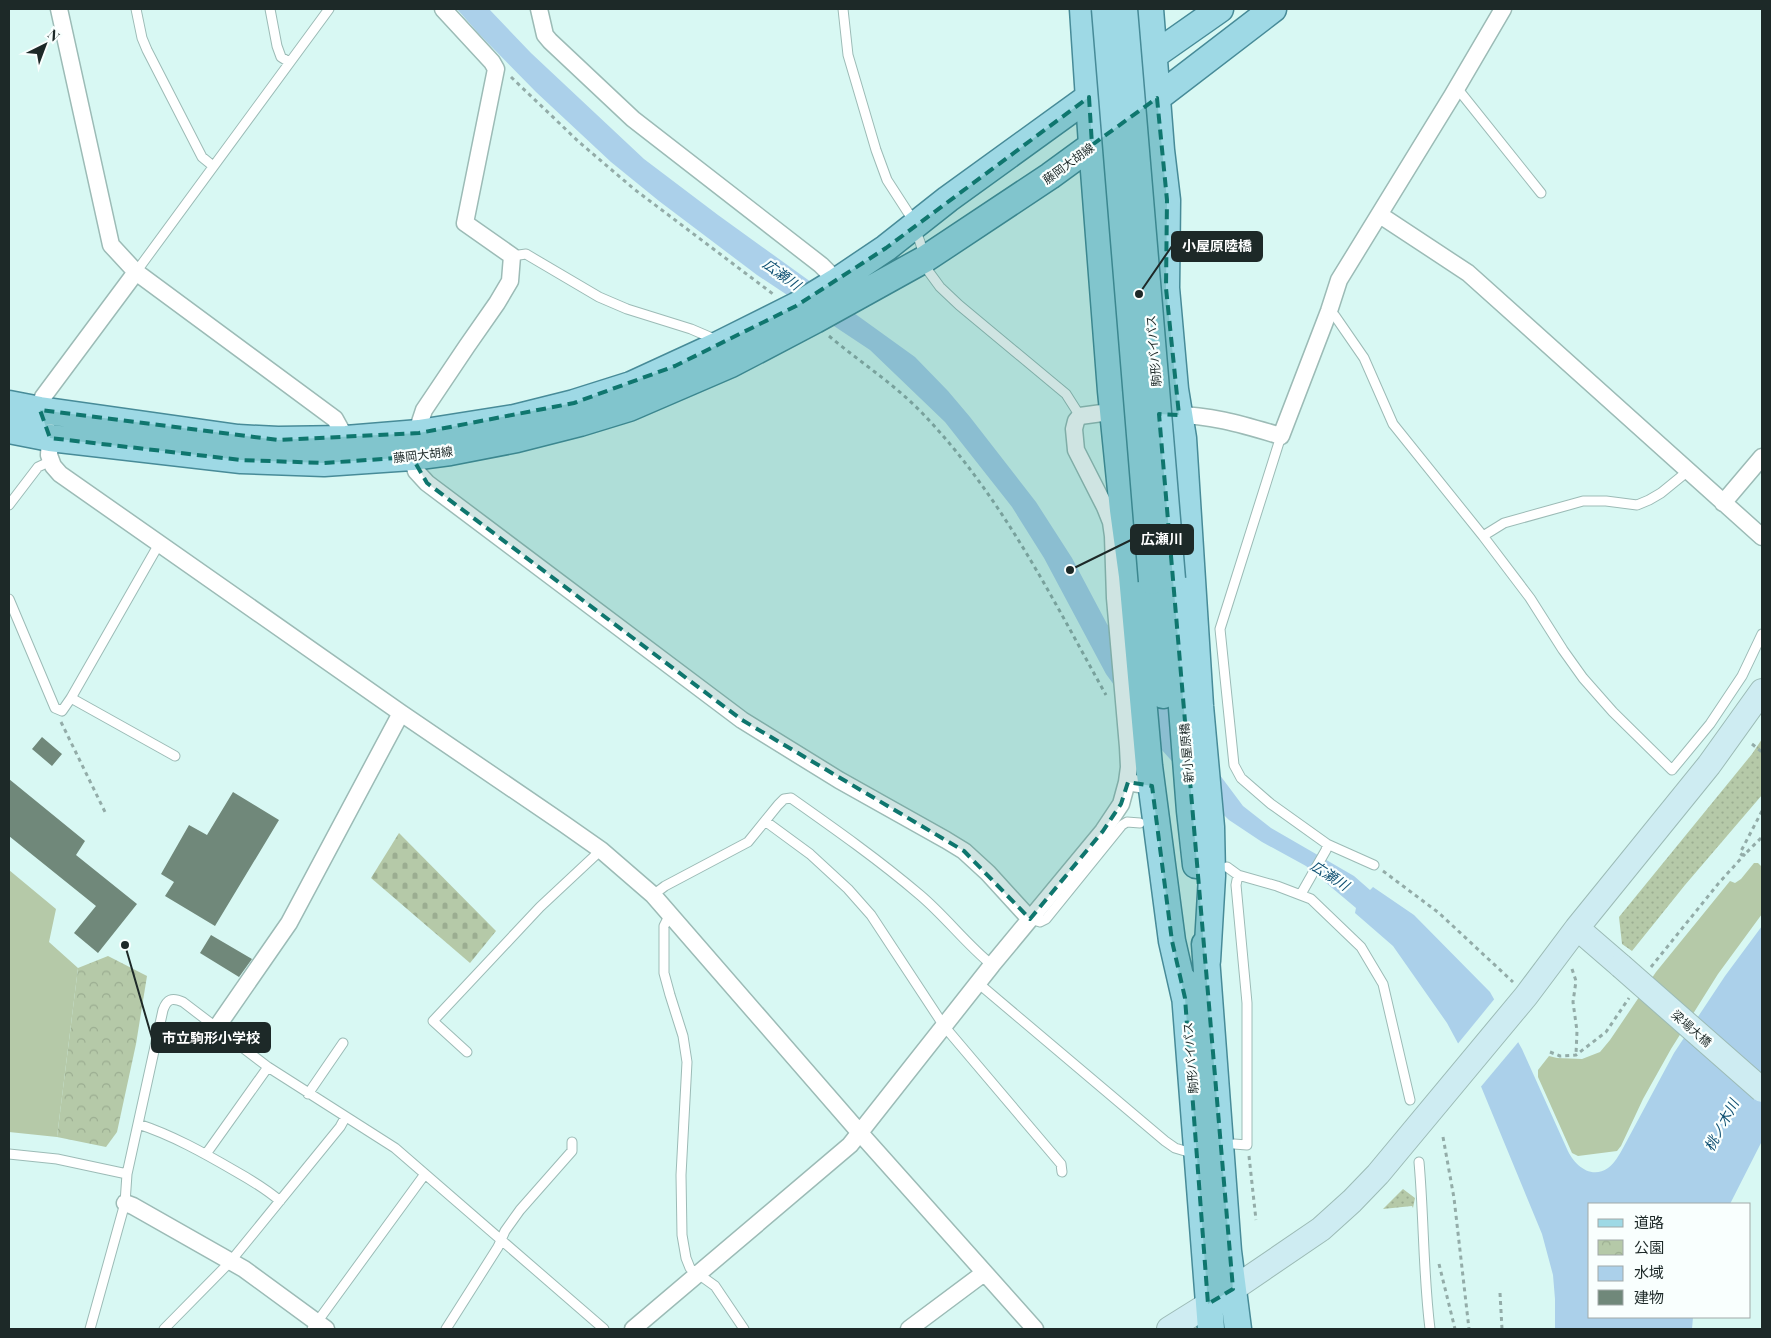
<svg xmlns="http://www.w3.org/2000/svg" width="1771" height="1338" viewBox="0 0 1771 1338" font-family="'Playfair Display','Noto Sans JP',serif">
<defs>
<pattern id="grass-dots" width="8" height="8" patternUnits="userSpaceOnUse" patternTransform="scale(1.25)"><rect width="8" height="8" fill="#b5c9a8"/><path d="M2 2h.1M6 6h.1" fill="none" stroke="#9bad91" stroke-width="1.8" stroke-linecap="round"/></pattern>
<pattern id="cemetery-stones" width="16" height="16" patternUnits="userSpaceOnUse" patternTransform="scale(1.25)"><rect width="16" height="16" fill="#b5c9a8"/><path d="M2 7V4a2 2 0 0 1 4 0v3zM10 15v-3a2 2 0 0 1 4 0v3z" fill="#9bad91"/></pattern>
<pattern id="park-crowns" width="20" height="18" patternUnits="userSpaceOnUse" patternTransform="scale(1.25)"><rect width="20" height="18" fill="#b5c9a8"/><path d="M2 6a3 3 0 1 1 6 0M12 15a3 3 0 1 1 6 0" fill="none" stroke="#9bad91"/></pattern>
</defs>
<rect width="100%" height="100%" fill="#d8f8f3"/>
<!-- grass -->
<path fill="url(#grass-dots)" d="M1762,739V795L1685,885L1632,951L1622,944L1619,917L1752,754Z
M1403,1189L1415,1198L1413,1208L1412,1206L1383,1209Z"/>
<!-- cemetery -->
<path fill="url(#cemetery-stones)" d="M399,833L496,931L470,963L371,878Z"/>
<!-- park -->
<path fill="url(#park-crowns)" d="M108,956L147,976L136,1044L117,1132L106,1147L57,1137L78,968Z"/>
<!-- garden -->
<path fill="#b5c9a8" d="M1754,863H1758L1762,867V914L1718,974L1671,1049L1643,1099L1621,1146L1617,1151L1578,1156L1572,1153L1538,1077V1070L1549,1056L1557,1058L1582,1059L1600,1052L1610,1040L1656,972L1730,881L1735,883L1741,879Z
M9,870L56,909L49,942L78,968L57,1137L9,1132Z"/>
<!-- water -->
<path fill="#abd0ea" d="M457,9H489L531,53L644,159L718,215L915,357L948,391L970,417L1036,502L1072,558L1107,624L1243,806L1271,828L1354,876L1370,890L1373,887L1414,915L1490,992L1522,1049L1567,1149C1574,1165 1591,1180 1608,1168C1615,1163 1619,1155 1623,1148L1674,1053L1725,976L1762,926V1141L1730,1204H1590V1317H1693L1692,1329H1555V1299L1553,1275L1542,1234L1480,1084L1447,1023L1393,946L1355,913L1356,908L1306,866L1262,842L1229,820L1200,792L1160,748L1106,674L1044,558L1012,507L945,422L870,350L757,275L659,201L611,162L536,92L479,34Z"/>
<!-- pier -->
<path fill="#d8f8f3" d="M1496,997L1520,1040L1479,1089L1456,1046Z"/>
<!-- building -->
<path fill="#70887a" d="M42,737L62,754L52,766L32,749Z
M9,779L85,841L76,855L137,904L98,953L74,933L96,906L9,836Z
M233,792L279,820L215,926L165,896L174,882L161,874L189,825L207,835Z
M211,935L252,959L239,977L200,953Z"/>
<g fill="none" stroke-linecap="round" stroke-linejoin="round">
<defs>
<path id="lane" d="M136,9L142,38L147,50L202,157L213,166
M270,9L277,46L281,57L289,62
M843,9L848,55L876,150L887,180L909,214L920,242L929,272L940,287L959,305L1066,394L1080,416
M1457,88L1541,193
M512,256L526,254L599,297L627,309L691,329L712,338L715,341
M136,272L329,9
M1329,311L1335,316L1364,358L1393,424L1483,536L1530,598L1563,650L1583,678L1613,712L1672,770L1710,724L1742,676L1762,634
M1281,436L1220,629L1234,765L1241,778L1271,804L1327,844L1374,865
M9,505L38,467L51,461
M1483,536L1504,523L1583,501H1606L1637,505L1649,500L1661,493L1688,471
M9,599L55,708L62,711L71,698L159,544
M71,698L175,756
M765,821L810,854L848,889L871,915L944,1026L1061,1164L1062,1172
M1227,867L1238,875L1277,886L1311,899L1361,947L1383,984L1410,1100
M1301,894L1326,850L1327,844
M653,895L665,886L748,842L778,805L784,799L791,798C835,829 879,860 920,895C946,917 966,944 992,965
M670,914L664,926V973L670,995L683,1036L687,1062L681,1175L682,1235L686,1258L690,1268L715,1286L744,1329
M1030,919L1040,922L1046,919L1122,825L1127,822L1140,823
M978,983L1165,1141L1175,1148L1185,1151
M467,1052L433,1021L540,907L601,850
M308,1094L343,1043
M138,1124C172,1135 204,1153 235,1171C251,1180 266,1189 280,1201
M1234,1144L1247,1145V1003L1236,885L1238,875
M9,1154L57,1159L127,1174
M206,1154L268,1067
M1419,1162C1424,1218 1423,1273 1430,1329
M90,1329L125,1203L127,1174L163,1010C167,999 172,997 183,1002L268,1067L395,1148L604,1329
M164,1329L230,1262L340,1127L345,1118
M312,1329L425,1174
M446,1329L498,1247L505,1231L520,1210L572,1151V1142"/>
<path id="street" d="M59,9L111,245L136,272L335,419L346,439
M539,9L545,35L550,41L633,119L821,265L837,281
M1380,215L1468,273L1762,537
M136,272L43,397L40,410L50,438L49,455L53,466L60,474L401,713L564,824L601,850L653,895L860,1133L1035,1329
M1121,413H1102L1080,416L1076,421L1074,429L1076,450L1105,507L1111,522L1113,536L1115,598L1128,747L1129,767L1127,782L1152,786
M1170,415C1209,414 1244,425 1281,436L1329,311L1339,280L1452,96L1503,9
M419,433L420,422L424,410L467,346L497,303L510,281L512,256L465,223L496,69L492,62L443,9
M412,457L416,471L427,483L742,720L839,780L946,840L964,851L988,873L1030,919
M1723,503L1762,457
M217,1027L289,923L401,713
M125,1203L133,1206L244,1269L326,1329
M633,1329L850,1145L992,965L1103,831L1121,804L1127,782
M909,1329L984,1273"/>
<path id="secondary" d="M1577,928L1621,966
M1169,1329L1233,1289L1321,1229L1352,1201L1378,1174L1526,996L1577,928L1709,765L1762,691"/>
<path id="primary" d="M1083,9L1092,145L1111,391L1123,510L1132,576L1149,766L1172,941L1185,998
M1150,9L1161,150L1167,200L1166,288L1175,389L1183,438L1200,706L1211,827L1212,876L1207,961
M9,404L40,410L238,438L278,440L346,439L419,433L514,418L574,403L631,385L718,345L796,306L837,281L886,248L948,199L1089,97L1153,56L1220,9
M9,430L50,438L241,460L324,463L412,457L450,452L517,439L580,423L629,408L731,364L815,320L925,259L1050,176L1157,98L1273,9
M1172,579L1190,811L1196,865
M1152,581L1163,695
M1205,944L1228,1251L1238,1329
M1184,981L1211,1329"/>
</defs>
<!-- lane casing -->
<use href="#lane" stroke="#9cbbb6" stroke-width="11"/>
<!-- street casing -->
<use href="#street" stroke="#9cbbb6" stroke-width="19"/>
<!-- secondary casing -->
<use href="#secondary" stroke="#9cbbb6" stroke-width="26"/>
<!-- primary casing -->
<use href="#primary" stroke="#478b98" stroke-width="29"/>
<!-- path -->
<path stroke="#93aca8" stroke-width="3" stroke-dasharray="4 4" stroke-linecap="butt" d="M511,77L579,142L634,189L773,294
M829,336C861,363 896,385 925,416C1002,497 1052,598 1106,695
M61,722L106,814
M1752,744L1762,752
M1762,811L1740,853L1742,855L1745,854L1762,837
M1383,871L1439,913L1513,982
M1651,967L1718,884L1745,854
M1572,969L1576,981L1573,1002L1577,1031L1576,1054
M1550,1052L1560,1056L1576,1055L1606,1032L1629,998
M1443,1137L1454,1198L1469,1329
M1249,1156L1256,1220
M1439,1264L1455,1329
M1500,1293L1502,1329"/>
<!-- lane -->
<use href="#lane" stroke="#fff" stroke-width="9"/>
<!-- street -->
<use href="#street" stroke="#fff" stroke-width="16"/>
<!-- secondary -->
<use href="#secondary" stroke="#ceecf2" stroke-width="24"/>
<!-- primary -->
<use href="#primary" stroke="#9ed9e5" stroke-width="26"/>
<defs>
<path id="secondary-bridge" d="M1621,966L1762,1090"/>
<path id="primary-bridge" d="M1105,9L1152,581
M1124,9L1172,579"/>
</defs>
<!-- secondary-bridge casing -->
<use href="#secondary-bridge" stroke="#9cbbb6" stroke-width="26" stroke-linecap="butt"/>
<!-- primary-bridge casing -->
<use href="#primary-bridge" stroke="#478b98" stroke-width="29" stroke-linecap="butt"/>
<!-- secondary-bridge -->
<use href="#secondary-bridge" stroke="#ceecf2" stroke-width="24"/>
<!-- primary-bridge -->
<use href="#primary-bridge" stroke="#9ed9e5" stroke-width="26"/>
</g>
<!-- marked area -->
<path fill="#0f766e" fill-opacity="0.2" stroke="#0f766e" stroke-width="4" stroke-dasharray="10 6" stroke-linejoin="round" d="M1089,97L1092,145L1157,98L1167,200L1166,288L1179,415L1159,414L1233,1289L1208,1304L1185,998L1172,941L1152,786L1128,782L1121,804L1103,831L1030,919L964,851L742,720L427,483L412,457L324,463L241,460L50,438L40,410L278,440L419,433L574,403L675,366L796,306L886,248Z"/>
<g text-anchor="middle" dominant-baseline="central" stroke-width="4.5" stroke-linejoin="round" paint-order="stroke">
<!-- street labels -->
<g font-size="12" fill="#1d2928" stroke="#f9fffe">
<text transform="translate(1068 163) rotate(-36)">藤岡大胡線</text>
<text transform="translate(1153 351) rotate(-95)">駒形バイパス</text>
<text transform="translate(423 454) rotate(-7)">藤岡大胡線</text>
<text transform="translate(1186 753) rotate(-95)">新小屋原橋</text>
<text transform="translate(1692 1028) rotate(41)">梁場大橋</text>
<text transform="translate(1190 1058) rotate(-95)">駒形バイパス</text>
</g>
<!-- water labels -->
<g font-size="14" font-style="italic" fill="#0f5072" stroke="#f9fffe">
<text transform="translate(782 274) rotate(36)">広瀬川</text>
<text transform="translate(1330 875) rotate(33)">広瀬川</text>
<text transform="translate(1721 1125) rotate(-62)">桃ノ木川</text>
</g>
</g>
<!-- callouts -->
<path fill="none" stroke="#1d2928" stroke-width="2" d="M1139 294L1172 246M1070 570L1131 540M125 945L152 1038"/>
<g fill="#1d2928" stroke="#f9fffe" stroke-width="2">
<circle cx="1139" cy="294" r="5"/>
<circle cx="1070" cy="570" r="5"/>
<circle cx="125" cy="945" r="5"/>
</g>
<g fill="#1d2928" stroke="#1d2928" stroke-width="2">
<rect x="1172" y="232" width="90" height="29" rx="5"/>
<rect x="1131" y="525" width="62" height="29" rx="5"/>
<rect x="152" y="1023" width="118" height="29" rx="5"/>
</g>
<g font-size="14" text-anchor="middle" font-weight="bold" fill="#fff">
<text x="1217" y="251">小屋原陸橋</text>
<text x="1162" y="544">広瀬川</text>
<text x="211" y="1043">市立駒形小学校</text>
</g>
<!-- border -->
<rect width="1771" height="1338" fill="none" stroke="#1d2928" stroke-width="20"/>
<!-- legend -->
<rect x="1588" y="1203" width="162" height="115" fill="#f9fffe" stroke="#a1a9a8"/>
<rect x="1598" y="1219" width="25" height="8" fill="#9ed9e5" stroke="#a1a9a8"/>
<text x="1634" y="1228" font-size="15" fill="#1d2928">道路</text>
<rect x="1598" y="1240" width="25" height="15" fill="url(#park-crowns)" stroke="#a1a9a8"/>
<text x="1634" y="1253" font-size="15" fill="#1d2928">公園</text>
<rect x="1598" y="1266" width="25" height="15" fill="#abd0ea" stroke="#a1a9a8"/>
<text x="1634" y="1278" font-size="15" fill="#1d2928">水域</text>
<rect x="1598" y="1290" width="25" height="15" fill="#70887a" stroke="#a1a9a8"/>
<text x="1634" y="1303" font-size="15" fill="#1d2928">建物</text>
<!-- north arrow -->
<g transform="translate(45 45) rotate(42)" stroke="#f9fffe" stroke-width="4" paint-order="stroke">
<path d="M0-4L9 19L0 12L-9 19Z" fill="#1d2928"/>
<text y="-8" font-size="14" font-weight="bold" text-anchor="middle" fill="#1d2928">N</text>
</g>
</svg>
